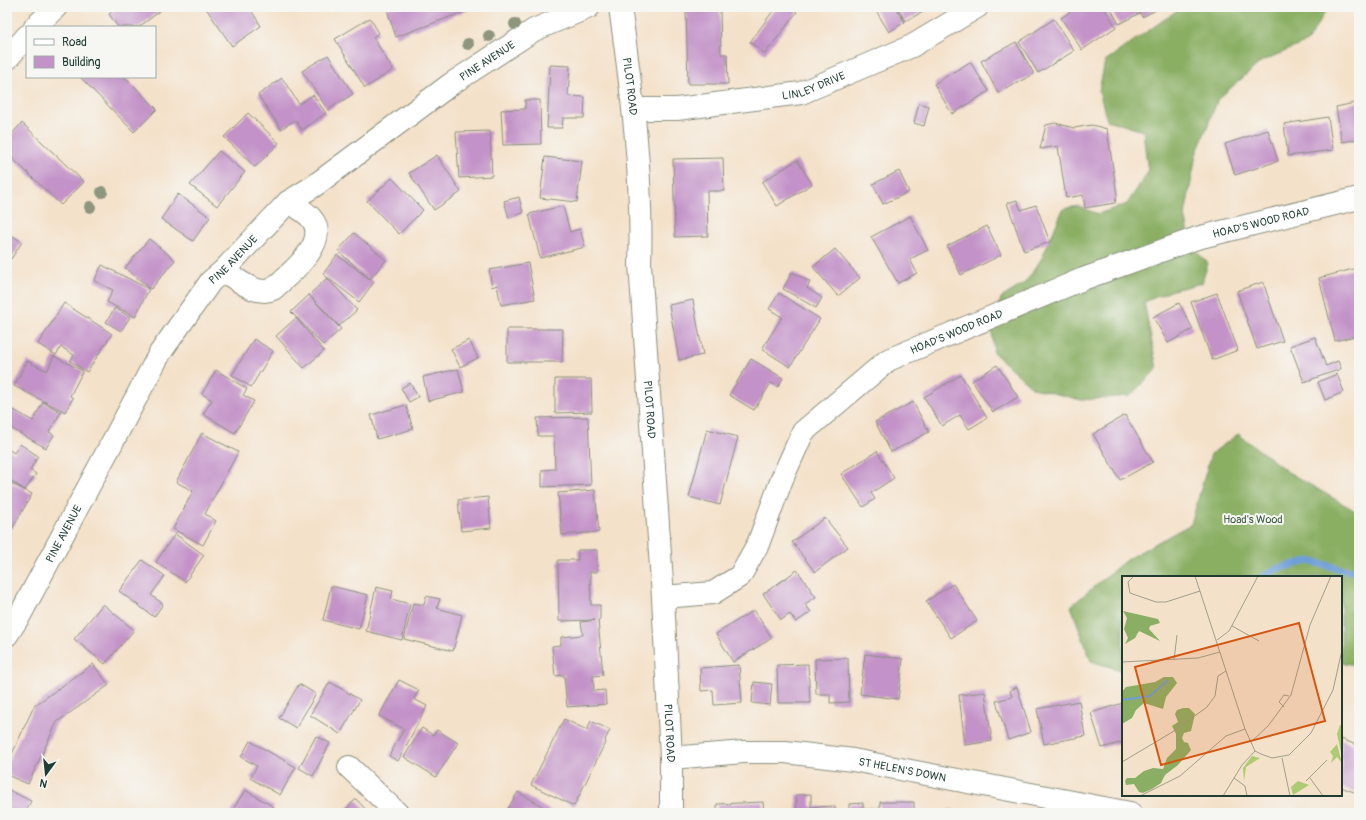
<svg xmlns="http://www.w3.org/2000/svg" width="1366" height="820" viewBox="0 0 1366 820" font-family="Pangolin,sans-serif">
<rect width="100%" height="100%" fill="#f6f6f2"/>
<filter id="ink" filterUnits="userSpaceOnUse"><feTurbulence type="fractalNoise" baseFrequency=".025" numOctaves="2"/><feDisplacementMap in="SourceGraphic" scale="8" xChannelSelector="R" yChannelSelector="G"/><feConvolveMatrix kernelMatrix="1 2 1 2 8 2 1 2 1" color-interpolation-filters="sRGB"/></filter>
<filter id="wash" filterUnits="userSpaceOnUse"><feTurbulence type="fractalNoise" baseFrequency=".012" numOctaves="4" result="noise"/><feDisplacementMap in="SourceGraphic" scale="16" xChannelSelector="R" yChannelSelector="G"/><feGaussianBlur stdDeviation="0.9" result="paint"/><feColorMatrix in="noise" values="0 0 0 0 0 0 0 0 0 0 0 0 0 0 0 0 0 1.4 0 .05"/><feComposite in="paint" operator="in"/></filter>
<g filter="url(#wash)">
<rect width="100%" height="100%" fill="#f4e1c9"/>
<!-- forest -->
<path fill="#8aaf64" stroke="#54764c" d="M1182,7H1328L1307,42L1262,61L1218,99L1196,155L1185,215L1192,247L1208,263L1202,283L1173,290L1144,302L1157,369L1130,396L1081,400L1033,388L994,353L992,331L1001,298L1025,283L1042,258L1063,209L1078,206L1098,214L1127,204L1148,172L1143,131L1107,120L1099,91L1105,61Z
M1238,434L1288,472L1359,513V665L1341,663V577H1123V671L1091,661L1071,606L1127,559L1191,524L1211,454Z"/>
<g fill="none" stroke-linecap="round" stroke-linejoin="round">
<!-- stream -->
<path stroke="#6e9fd9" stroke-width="7" d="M1262,577L1276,569L1308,561L1359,573"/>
</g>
<g id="blocks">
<!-- building -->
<path fill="#c292c8" d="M118,7H157L160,11L139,27H118L109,14Z
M205,7H249L261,26L232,46Z
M386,7H477L396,37Z
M776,7H791L797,12L765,54L750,42Z
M878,7H895L905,22L889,32L875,9Z
M897,7H933L905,21Z
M1077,7H1103L1116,27L1082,50L1061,18Z
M1110,7H1157L1158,9L1142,17L1140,13L1119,24Z
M720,10L721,54H727L728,84H688L686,11Z
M370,18L379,33L373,37L393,70L365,88L335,39Z
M1054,19L1074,51L1038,73L1019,42Z
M1016,42L1034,74L998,93L981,61Z
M328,55L353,94L328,110L302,71Z
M970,62L989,91L952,114L934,84Z
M550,65L570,66L568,96L585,97L584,118H563L562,128H547Z
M80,77H125L157,109L134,132Z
M282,78L299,104L313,95L326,113L302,130L295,120L281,129L258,95Z
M525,100H540L541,144L503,145L501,110L525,109Z
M1359,102V139L1342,142L1336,107Z
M919,103L929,106L924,126L914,123Z
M248,113L279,143L255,167L224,137Z
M1328,117L1333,150L1288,156L1284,124Z
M22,123L84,182L61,205L7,153V139Z
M1055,123L1074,128L1092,125L1107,129L1117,195L1115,203L1085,208L1083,195L1066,198L1058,146L1040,149L1046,125Z
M1268,130L1278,161L1235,175L1225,144Z
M490,131L492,176L459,178L456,132Z
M219,151L245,172L217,206L190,185Z
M437,155L461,192L434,210L409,173Z
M545,157L582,161L577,202L540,198Z
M723,158L724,191H707L708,236L675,237L673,159Z
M797,160L812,184L777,206L762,182Z
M899,171L909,192L883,204L873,184Z
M392,178L423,210L399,234L367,201Z
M178,194L210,217L193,241L161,219Z
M519,197L523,213L509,218L504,201Z
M1017,200L1021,210L1036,205L1050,242L1024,251L1007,203Z
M563,206L570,232L580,229L585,247L540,258L529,214Z
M910,216L928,250L910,259L917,273L898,283L871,237Z
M987,226L1001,255L961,275L947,246Z
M7,232L22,242L11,259L7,256Z
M354,233L386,260L370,279L338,251Z
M149,239L175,260L151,289L125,268Z
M835,249L860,278L838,296L813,267Z
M337,255L374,282L359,302L323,274Z
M528,263L535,299L501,305L497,285L492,287L489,270Z
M102,265L149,289L135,317L107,302L113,290L94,281Z
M1357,268L1359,276V335L1335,341L1319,278Z
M792,272L810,282L807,288L822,298L816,308L783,289Z
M327,278L357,310L339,326L309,295Z
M1263,282L1283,341L1257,349L1237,291Z
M779,293L820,319L790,367L762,349L782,317L769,309Z
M1217,293L1238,350L1212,360L1191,302Z
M309,295L341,329L323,345L291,312Z
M693,300L703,355L679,360L669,305Z
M64,303L112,334L87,372L70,361L74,355L61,347L56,355L38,344Z
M1179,303L1193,329L1168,343L1153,317Z
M115,308L130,317L121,331L106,322Z
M296,318L324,351L304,368L276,336Z
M507,329H563L562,362H507Z
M1315,337L1326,366L1338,361L1341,369L1304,382L1290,346Z
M254,339L273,351L251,387L232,375Z
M469,340L478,358L460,367L451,349Z
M54,356L83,371L70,396L73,398L65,412L14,386L27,361L47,371Z
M751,359L783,378L778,387L771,383L754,410L729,395Z
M997,365L1018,397L993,412L972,381Z
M458,369L464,392L428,401L423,377Z
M216,370L247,389L243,395L254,401L235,433L203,414L212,400L202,394Z
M1337,374L1344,392L1325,400L1318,382Z
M961,375L987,418L969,429L960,415L942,426L924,397Z
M555,379H591L592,412L555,413Z
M410,383L418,397L409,402L401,388Z
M43,402L61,412L49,432L54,435L46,448L7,426V406L33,421Z
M913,402L929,432L891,452L875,422Z
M406,405L413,429L377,439L371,415Z
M1125,415L1153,462L1120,480L1093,434Z
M588,417L591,485L542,487V470L555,469L554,436H538L537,418Z
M707,429L738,437L720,505L689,497Z
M202,433L238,452L205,514L216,521L203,545L173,529L193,491L176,482Z
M20,444L38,456L30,470L36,474L25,490L7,478V448L14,453Z
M877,451L894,478L871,493L875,499L863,507L841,474Z
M9,482L32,494L12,529L7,526V486Z
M595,490L599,532L562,535L558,493Z
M488,497L491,528L461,531L458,500Z
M825,518L848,547L815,572L792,542Z
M7,530L11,532L7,539Z
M175,534L204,555L185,582L156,562Z
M578,550H597V572H590L591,605H600V620H598L603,675L593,676L594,691L605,690L606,704L567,707L564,675L555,676L552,646L561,645V637L583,635L581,622L595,620L559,621L558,560H578Z
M142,560L165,576L151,595L163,604L154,617L119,591Z
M797,570L816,597L805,604L811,612L796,622L790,614L781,620L763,594Z
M953,584L977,621L951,638L926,601Z
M331,586L368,595L359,629L323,620Z
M376,587L393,591L391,599L410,604L402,640L366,631Z
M426,596L440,599L437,608L462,615L453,651L404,639L413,603L424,605Z
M103,604L134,630L105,664L74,639Z
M754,610L772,638L733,662L716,634Z
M865,654L903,659L898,699L860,694Z
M848,658L849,702L830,703V694H816L815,659Z
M93,664L109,685L57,722L28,784L7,775V765L34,706Z
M808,664L810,703H778L777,665Z
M739,665L742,703L714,705L713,690L701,691L700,668Z
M399,680L419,690L414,699L427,706L398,761L389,756L404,729L379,716Z
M330,682L360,700L340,734L310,715Z
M754,682L772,684L770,705L752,703Z
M299,684L316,694L296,728L279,718Z
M1017,687L1031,732L1008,740L996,701L1012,697L1010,690Z
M985,692L992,741L965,745L959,695Z
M1079,701L1085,736L1044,744L1037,709Z
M1123,703V742L1102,748L1091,713Z
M564,719L587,730L591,721L610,730L605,740L606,741L574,806L531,785Z
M422,728L433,735L437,730L458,743L436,777L404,757Z
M316,736L330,743L313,776L299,768Z
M1341,739L1359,746V794L1341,787Z
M250,741L296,767L280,795L250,778L257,766L241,757Z
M7,789L31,801L25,813H7Z
M245,790L274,807L271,813H231Z
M518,792L554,813H505Z
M811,794V807L835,806V813H797L796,795Z
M356,799L369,813L343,812Z
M763,802L764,813H717V804Z
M880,802H914V813H849V804L863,803V809H880Z
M949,809L960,813H947Z"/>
</g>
</g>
<g filter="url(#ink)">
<use href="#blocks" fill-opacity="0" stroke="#8a8f7e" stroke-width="1"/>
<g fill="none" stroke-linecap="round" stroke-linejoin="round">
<defs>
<g id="minor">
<path id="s1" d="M620,7C632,92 643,177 640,264L663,597L671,758V813"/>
<path d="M35,27L56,7"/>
<path d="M7,59L27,36"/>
<path id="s2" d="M635,109H677L801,93L912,46L977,7"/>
<path d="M223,271C237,279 257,297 273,289C289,274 332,242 311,218C305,211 295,206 288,202"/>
<path id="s3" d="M663,597L713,593L740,576L758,544L782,479L803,432L888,360L1083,279L1197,238L1359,198"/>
<path id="s4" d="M7,635L20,615L160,353L211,281L223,271L288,202L314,186L451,84L534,30L589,7"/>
<path id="s5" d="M671,758L744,752H785L853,760L1130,813"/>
<path d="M349,767L397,813"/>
</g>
</defs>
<!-- minor casing -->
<use href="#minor" stroke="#8a8f7e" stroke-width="24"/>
<!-- minor -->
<use href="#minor" stroke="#fff" stroke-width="22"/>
</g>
<!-- trees -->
<g fill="#8e967e">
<circle cx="515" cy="24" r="6"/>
<circle cx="489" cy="36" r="6"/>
<circle cx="468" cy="44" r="6"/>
<circle cx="102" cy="192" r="6"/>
<circle cx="90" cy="207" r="6"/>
</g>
</g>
<g text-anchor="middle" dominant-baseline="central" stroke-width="4" stroke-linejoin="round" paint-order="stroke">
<!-- street labels -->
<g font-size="11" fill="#1f3d34" stroke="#f6f6f2">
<text stroke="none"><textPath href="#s4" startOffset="764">PINE AVENUE</textPath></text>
<text stroke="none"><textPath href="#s2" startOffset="181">LINLEY DRIVE</textPath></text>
<text stroke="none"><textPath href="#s1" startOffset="80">PILOT ROAD</textPath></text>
<text stroke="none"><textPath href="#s3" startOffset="749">HOAD'S WOOD ROAD</textPath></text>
<text stroke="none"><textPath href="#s4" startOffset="440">PINE AVENUE</textPath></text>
<text stroke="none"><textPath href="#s3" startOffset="425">HOAD'S WOOD ROAD</textPath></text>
<text stroke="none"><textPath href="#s1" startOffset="404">PILOT ROAD</textPath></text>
<text stroke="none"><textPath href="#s4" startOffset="116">PINE AVENUE</textPath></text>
<text stroke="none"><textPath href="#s1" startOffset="728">PILOT ROAD</textPath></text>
<text stroke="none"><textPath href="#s5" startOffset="233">ST HELEN'S DOWN</textPath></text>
</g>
<!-- park labels -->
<g font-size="11" fill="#3b5940" stroke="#f6f6f2">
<text x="1253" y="519">Hoad's Wood</text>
</g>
</g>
<!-- overview -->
<g transform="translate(1122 576)">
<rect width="220" height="220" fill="#f4e1c9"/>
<path d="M218,149H220V181L215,158ZM215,168L220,187L215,181L209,187L211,180L208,176ZM130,180L138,182L124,191L122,205L121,192ZM176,205L187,209L171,219L169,211Z" fill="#adcb72"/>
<path d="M1,35L36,43L38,47L28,50L27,53L38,65L17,55L13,62L3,68L6,62L2,53L5,42ZM42,101H51L55,107L44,121L41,133L22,127L14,134L10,142L0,148V116L4,111L33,106ZM61,132H67L73,138L69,155L62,157L60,162L62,166L66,167L69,174L56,189L43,199L39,207L30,213L21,217L17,216L12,208L4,209L3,205L5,202H13L22,195L31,192L41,193L45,182L54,173V158L50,150L56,146L53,138L55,134Z" fill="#8aaf64"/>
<path fill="none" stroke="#6e9fd9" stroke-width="2" d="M0,124L28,120L46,104"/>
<path fill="none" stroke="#9f9f8d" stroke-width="1" d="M12,0L6,6L8,17L34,26H44L78,15M73,0L123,153L133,175L139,178L150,182L167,179L189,157L211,114L220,74M110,50L137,65M95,64L107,55L136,0M52,84L55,59M0,86L76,82L98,76M162,131L157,126L162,119L167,120M129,166L146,150L169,119L188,49L209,0M160,182L168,220M0,186L52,155L85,131L93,120L96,100L104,95M112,202L123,210L125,220M188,202L201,220M184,205L205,184M18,220L58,200L104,160L123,153M101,220L120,189L133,175"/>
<path fill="#d45610" fill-opacity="0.15" stroke="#d45610" stroke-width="2" d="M177,47L203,145L39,189L13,91Z"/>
<rect width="220" height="220" fill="none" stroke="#1f3d34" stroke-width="2"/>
</g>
<!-- margin -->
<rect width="1366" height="820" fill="none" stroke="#f6f6f2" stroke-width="24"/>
<!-- legend -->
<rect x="26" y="26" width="130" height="52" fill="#f6f6f2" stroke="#a0aca6"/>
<rect x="34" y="39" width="20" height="6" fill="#ffffff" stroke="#a0aca6"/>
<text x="62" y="46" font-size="12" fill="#1f3d34">Road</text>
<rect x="34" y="56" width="20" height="12" fill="#c292c8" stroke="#a0aca6"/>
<text x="62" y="66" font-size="12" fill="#1f3d34">Building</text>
<!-- north arrow -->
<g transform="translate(46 774) rotate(195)" stroke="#f6f6f2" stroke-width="3" paint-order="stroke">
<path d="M0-3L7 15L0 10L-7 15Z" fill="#1f3d34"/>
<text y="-6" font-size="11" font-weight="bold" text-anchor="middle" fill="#1f3d34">N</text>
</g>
</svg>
